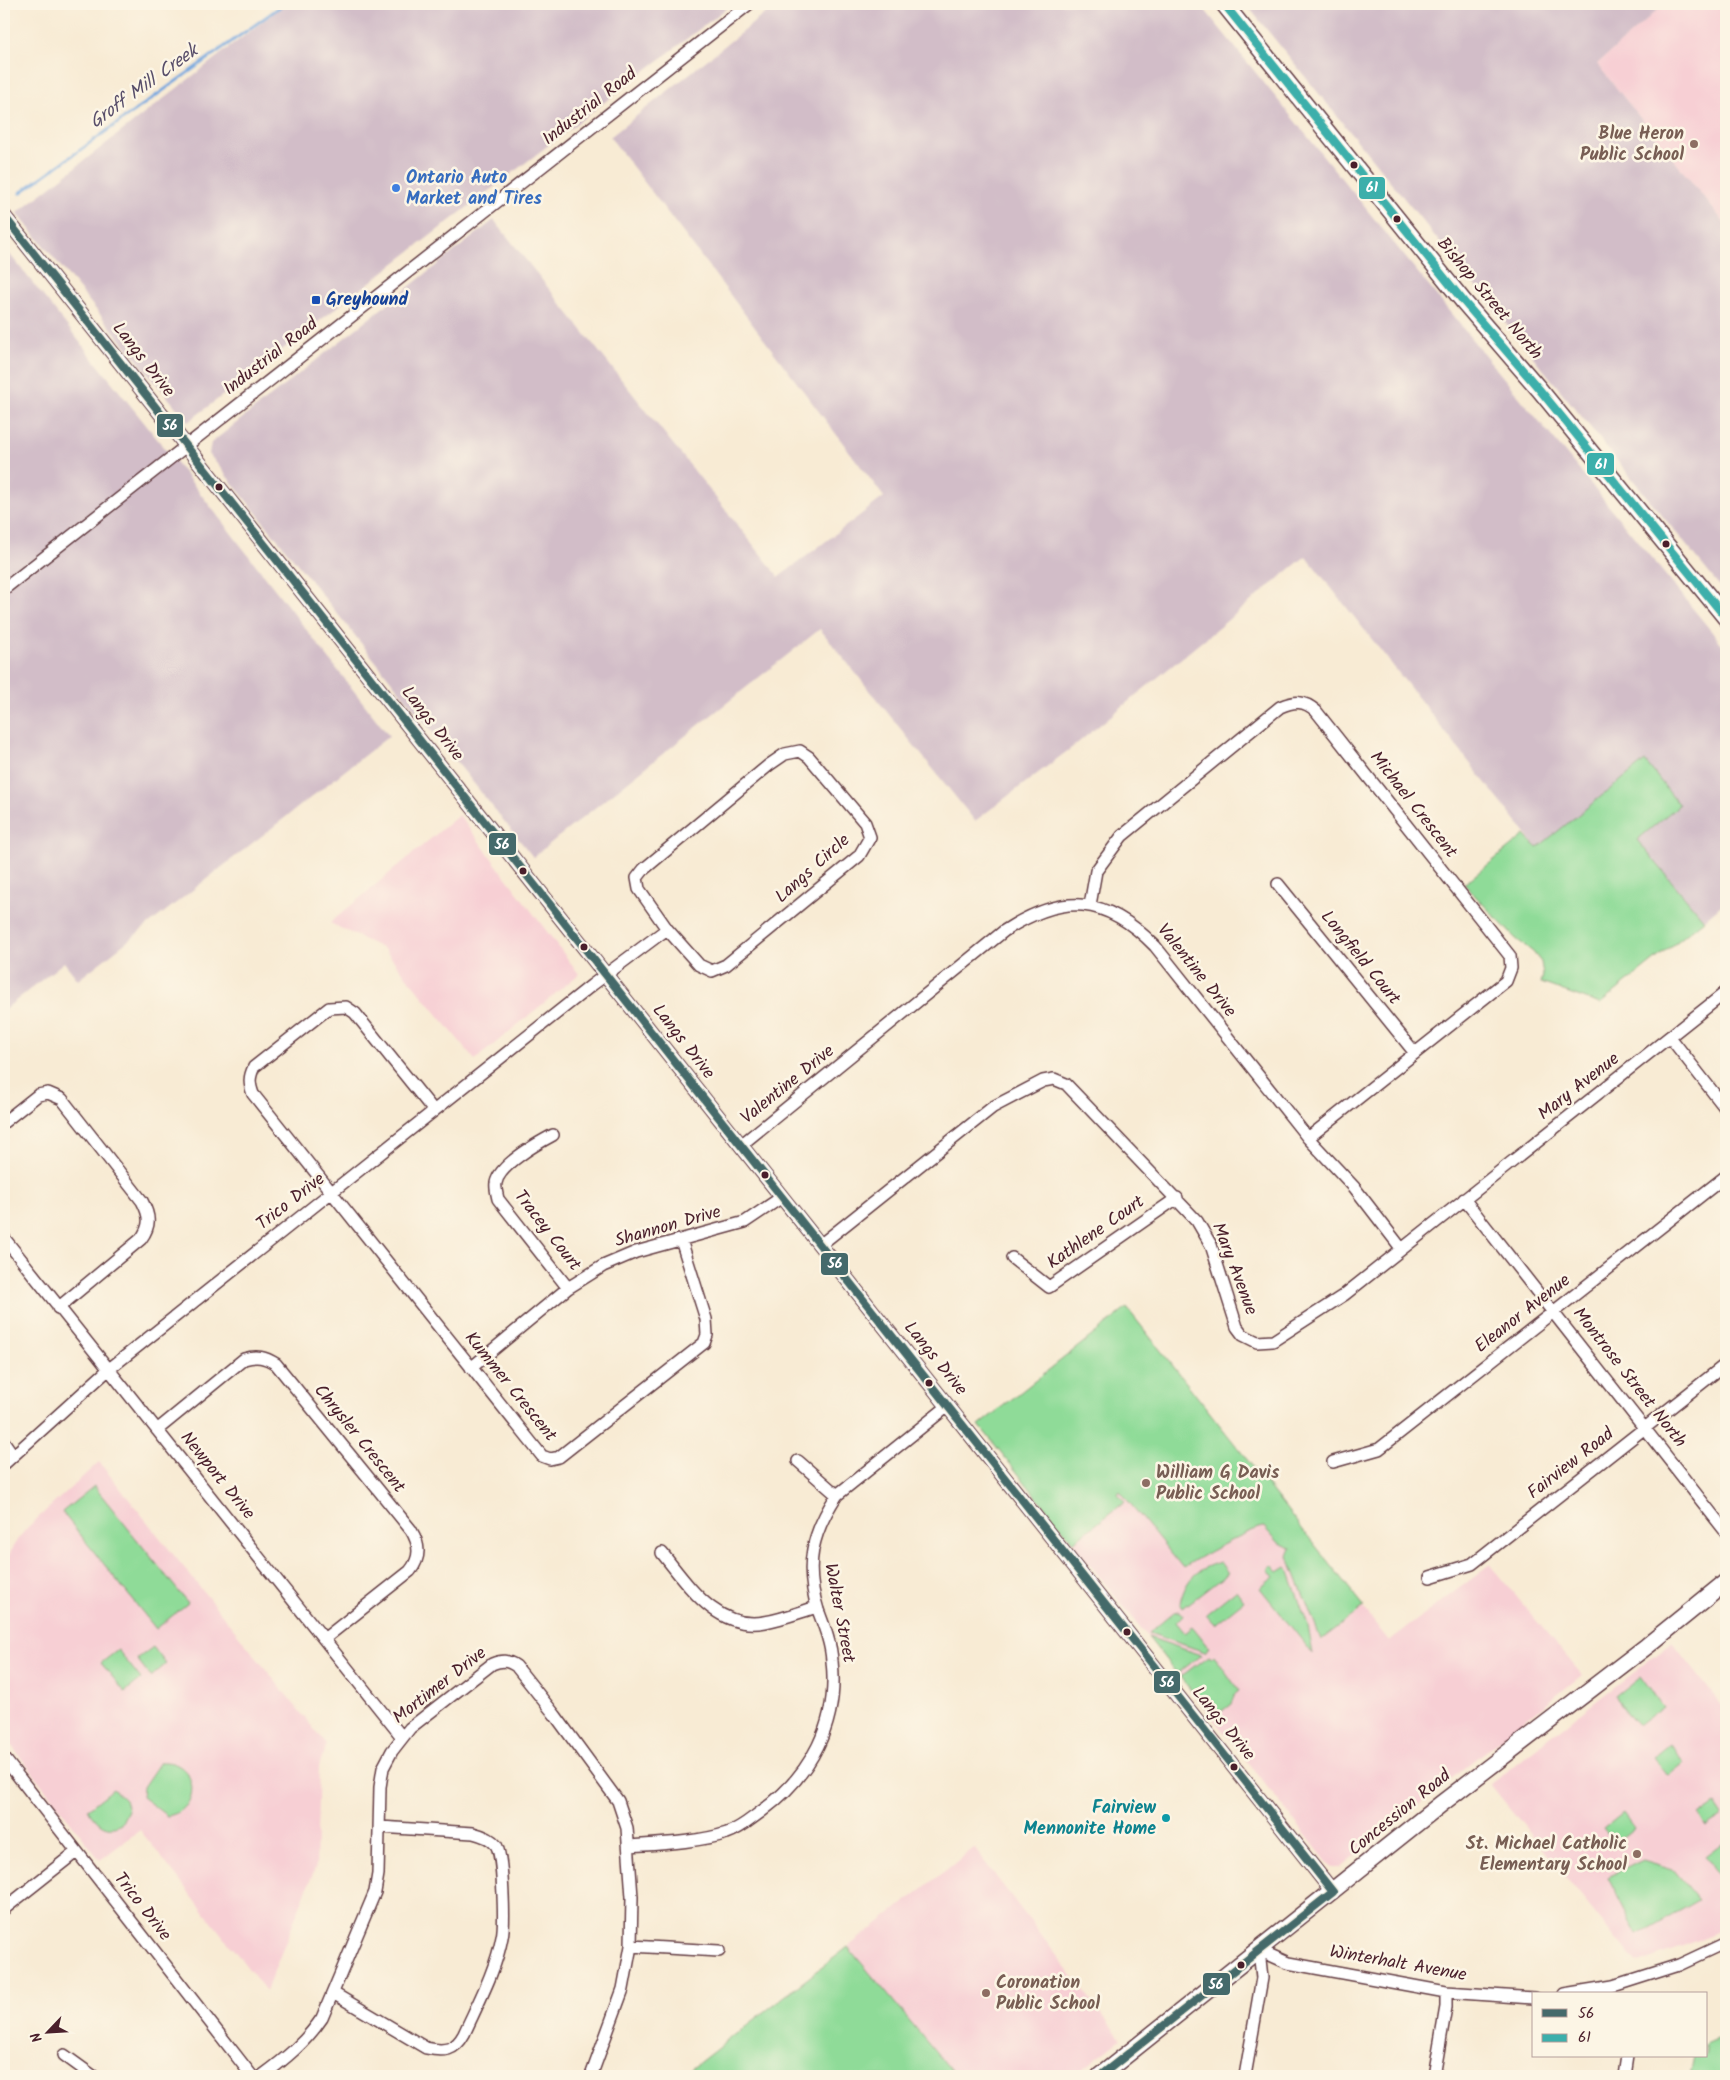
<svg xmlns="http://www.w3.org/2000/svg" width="1730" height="2080" viewBox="0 0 1730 2080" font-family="Kalam,sans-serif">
<rect width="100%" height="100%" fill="#fcf5e5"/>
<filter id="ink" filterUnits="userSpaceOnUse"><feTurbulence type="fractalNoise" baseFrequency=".02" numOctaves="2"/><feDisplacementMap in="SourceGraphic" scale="10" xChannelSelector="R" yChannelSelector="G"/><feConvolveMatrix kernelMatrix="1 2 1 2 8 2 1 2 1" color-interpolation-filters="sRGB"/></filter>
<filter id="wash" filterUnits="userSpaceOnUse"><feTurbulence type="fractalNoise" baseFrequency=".0096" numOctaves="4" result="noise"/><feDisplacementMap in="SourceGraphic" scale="20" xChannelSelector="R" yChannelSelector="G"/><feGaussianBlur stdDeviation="1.12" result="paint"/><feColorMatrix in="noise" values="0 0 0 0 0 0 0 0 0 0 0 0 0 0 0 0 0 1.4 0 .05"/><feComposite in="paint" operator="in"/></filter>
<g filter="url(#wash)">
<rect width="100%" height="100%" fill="#f8ebd4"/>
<!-- built -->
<path fill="#f7cfd4" d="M1664,4H1726V225L1597,64Z
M459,815L579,974L475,1060L384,949L330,923Z
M1127,1308L1389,1641L1490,1565L1582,1675L1339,1868H1332L979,1425Z
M99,1462L326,1744L319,1767L316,1866L266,1991L140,1830L100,1860L4,1736V1564L17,1540L28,1527Z
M1672,1642L1726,1711V1925L1699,1941L1636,1964L1490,1784Z
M974,1848L1121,2039L1073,2076H956L848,1947Z"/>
<!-- industrial -->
<path fill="#d2bdc8" d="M285,4H732L188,422L17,213Z
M777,4H1200L1470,337L1726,649V901L1704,920L1637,840L1537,848L1306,556L1074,746L975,821L820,629L533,857L209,454L211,443L494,220L779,577L884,497L610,137Z
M1246,4H1664L1597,64L1726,225V594Z
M4,247L182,470L389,736L78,980L64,962L4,1010Z"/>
<!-- green -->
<path fill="#8fdb98" stroke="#6c7d62" d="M1645,761L1679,805L1637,840L1704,920L1600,1004L1541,983L1543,975L1541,962L1533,952L1515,938L1464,884L1525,835L1537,848Z
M1127,1308L1364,1607L1321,1640L1288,1556L1291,1548L1279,1543L1265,1527C1255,1526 1193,1560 1183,1568L1120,1491L1118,1494L1125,1502L1073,1542L979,1425Z
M94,1486L188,1603L156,1629L62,1512Z
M1220,1562L1228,1573L1183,1608L1180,1603C1186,1579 1196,1569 1220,1562Z
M1272,1565L1278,1572L1286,1567L1288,1569L1308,1626L1313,1654L1260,1588L1274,1577L1268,1569Z
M1236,1590L1244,1601L1215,1624L1206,1614Z
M1180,1611L1183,1615L1176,1622L1185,1633L1193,1627L1209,1647L1205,1652L1149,1633L1174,1612Z
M1148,1637L1201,1655L1177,1674Z
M153,1647L166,1664L151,1677L137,1659Z
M118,1650L141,1679L125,1692L101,1663Z
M1214,1655L1239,1691L1235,1694L1231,1704L1214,1717L1180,1677L1208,1656L1211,1658Z
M1640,1676L1663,1707L1638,1726L1615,1696Z
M1669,1744L1684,1763L1668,1776L1653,1757Z
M160,1762C198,1759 204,1810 167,1816L142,1797L143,1787Z
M113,1789L125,1800L128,1810L121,1824C106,1833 96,1822 88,1809Z
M1716,1803L1724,1815L1707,1826L1699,1815Z
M1623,1813L1634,1828L1615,1843L1603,1829Z
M1726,1841V1886L1705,1857Z
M1643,1860L1673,1869L1699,1900L1638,1935L1608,1877Z
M848,1947L956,2076H682Z
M1726,2035V2076H1690L1694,2056H1706V2044Z"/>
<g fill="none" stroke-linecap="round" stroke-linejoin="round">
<!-- stream -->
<path stroke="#72a6df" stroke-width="3" d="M20,193L284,4"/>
</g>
</g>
<g filter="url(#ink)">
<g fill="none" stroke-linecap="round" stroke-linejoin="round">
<defs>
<path id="minor" d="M4,589L749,4
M1278,884L1415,1053
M1090,905L1096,871L1122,836L1280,707C1294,701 1304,700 1316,711L1510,956L1511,968L1506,981L1308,1138
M1670,1037L1726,1109
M434,1111L355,1013L346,1007L329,1008L254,1067C249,1077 249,1083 253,1094L542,1456L550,1459L559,1457L704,1343L707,1335L706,1319L681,1240
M4,1122L38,1095L48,1093L62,1099L142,1201C150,1216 151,1225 141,1239L58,1308
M553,1135C538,1143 499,1165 496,1183C495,1187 497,1194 498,1199L568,1288
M741,1145L1004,931C1063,893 1105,895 1155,946L1308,1138L1354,1187L1401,1248
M1464,1199L1726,1532
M4,1238L402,1737
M820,1245L993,1107L1043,1081L1054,1079L1066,1084L1197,1221L1211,1245L1237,1327L1243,1335L1257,1342L1273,1341L1344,1295L1726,992
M1012,1258L1049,1287L1177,1198
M471,1368L568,1288L603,1266L636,1252L745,1222L782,1197
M157,1430L244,1359C257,1355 265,1357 276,1364L411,1530C420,1545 421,1557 410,1571L324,1639
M4,1442L13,1455
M798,1461L837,1495
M1333,1462L1379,1449L1726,1176
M4,1464L108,1370L592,985L667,929L639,889L637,878L644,869L769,765L785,754L800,751L809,757L865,823L870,837L859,856L726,965L712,971L699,965L667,929
M662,1553C688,1585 717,1631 765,1622C783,1619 800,1612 817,1607
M1430,1577L1472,1564L1726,1364
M4,1758L252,2076
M629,1846C657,1844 701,1842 727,1833C740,1829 751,1819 762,1811C811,1775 839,1723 832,1661C831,1643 824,1626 818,1610C804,1565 812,1533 837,1495L948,1406
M4,1909L76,1852
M631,1946L719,1951
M1259,1950L1288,1963L1446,1992L1534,1998
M333,1993L426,2048C444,2052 455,2051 464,2034C478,2003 496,1970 502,1937C505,1925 503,1854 496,1845C491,1838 481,1835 473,1833L380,1827
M1564,1994L1613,1986L1679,1965L1726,1943
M64,2055L93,2076
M262,2076C285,2059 306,2042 322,2018L375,1892L378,1874L380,1787L383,1768L392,1751L410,1728L492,1664C502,1660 507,1660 516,1666L555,1715L618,1801L627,1828L632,1897L631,1946L623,1989L591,2076
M1245,2076L1262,1978L1259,1950
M1434,2076L1446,2007V1992
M1624,2076L1627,2056"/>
<path id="tertiary" d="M4,216L1333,1892"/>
<path id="secondary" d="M1224,4L1464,302L1539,389L1726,618
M1100,2076L1441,1804L1647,1646L1726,1582"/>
</defs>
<!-- minor casing -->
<use href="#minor" stroke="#643e44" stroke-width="14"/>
<!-- tertiary casing -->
<use href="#tertiary" stroke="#643e44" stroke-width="16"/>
<!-- secondary casing -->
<use href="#secondary" stroke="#643e44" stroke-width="19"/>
<!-- minor -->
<use href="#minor" stroke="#fff" stroke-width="11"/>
<!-- tertiary -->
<use href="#tertiary" stroke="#fff" stroke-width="14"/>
<!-- secondary -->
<use href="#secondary" stroke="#fff" stroke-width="16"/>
<defs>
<path id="bus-1" d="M4,216L1333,1892
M1100,2076L1333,1892"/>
<path id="bus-2" d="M1224,4L1464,302L1539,389L1726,618"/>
</defs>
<!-- bus-1 casing -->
<use href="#bus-1" stroke="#fcf5e5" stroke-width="11"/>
<!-- bus-2 casing -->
<use href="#bus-2" stroke="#fcf5e5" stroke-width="11"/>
<!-- bus-1 -->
<use href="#bus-1" stroke="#456a6b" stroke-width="8"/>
<!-- bus-2 -->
<use href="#bus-2" stroke="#3cafab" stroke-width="8"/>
</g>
</g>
<!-- markers -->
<g fill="#8d6e63" stroke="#fcf5e5" stroke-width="2">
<circle cx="1694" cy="144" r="5"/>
<circle cx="1146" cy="1483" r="5"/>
<circle cx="1637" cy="1854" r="5"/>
<circle cx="986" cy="1993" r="5"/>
</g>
<g fill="#4a1f2b" stroke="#fcf5e5" stroke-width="2">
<circle cx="1354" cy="165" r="4.5"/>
<circle cx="1397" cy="219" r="4.5"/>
<circle cx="219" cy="487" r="4.5"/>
<circle cx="1666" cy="544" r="4.5"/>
<circle cx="523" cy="871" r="4.5"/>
<circle cx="584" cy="947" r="4.5"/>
<circle cx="765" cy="1175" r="4.5"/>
<circle cx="929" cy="1383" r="4.5"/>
<circle cx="1127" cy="1632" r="4.5"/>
<circle cx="1234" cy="1767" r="4.5"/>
<circle cx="1241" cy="1965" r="4.5"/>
</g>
<circle fill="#3f7fe0" stroke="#fcf5e5" stroke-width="2" cx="396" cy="188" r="5"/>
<rect fill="#1a4fb4" stroke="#fcf5e5" stroke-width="2" x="311" y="295" width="10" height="10" rx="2.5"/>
<circle fill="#0f9aa8" stroke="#fcf5e5" stroke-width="2" cx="1166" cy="1818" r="5"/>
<g text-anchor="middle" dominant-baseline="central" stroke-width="5" stroke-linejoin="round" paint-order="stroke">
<!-- street labels -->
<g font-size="18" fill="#4a1f2b" stroke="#fcf5e5">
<text transform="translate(590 107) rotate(-38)">Industrial Road</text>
<text transform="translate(1489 299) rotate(50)">Bishop Street North</text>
<text transform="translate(271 357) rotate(-38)">Industrial Road</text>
<text transform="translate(143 360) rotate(52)">Langs Drive</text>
<text transform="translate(432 724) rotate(52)">Langs Drive</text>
<text transform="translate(1413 805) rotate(52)">Michael Crescent</text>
<text transform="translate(813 869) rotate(-42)">Langs Circle</text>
<text transform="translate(1360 958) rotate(51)">Longfield Court</text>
<text transform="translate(1196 971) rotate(51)">Valentine Drive</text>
<text transform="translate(683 1042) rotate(52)">Langs Drive</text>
<text transform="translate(788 1085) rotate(-39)">Valentine Drive</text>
<text transform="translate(1579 1087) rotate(-38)">Mary Avenue</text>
<text transform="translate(291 1202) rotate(-38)">Trico Drive</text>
<text transform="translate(668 1227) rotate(-16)">Shannon Drive</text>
<text transform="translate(547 1231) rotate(52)">Tracey Court</text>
<text transform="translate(1096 1233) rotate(-35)">Kathlene Court</text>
<text transform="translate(1234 1269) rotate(69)">Mary Avenue</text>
<text transform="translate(1523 1314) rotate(-38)">Eleanor Avenue</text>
<text transform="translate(935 1359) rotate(51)">Langs Drive</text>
<text transform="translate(1629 1378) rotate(52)">Montrose Street North</text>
<text transform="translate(510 1387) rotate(51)">Kummer Crescent</text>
<text transform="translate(359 1439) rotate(51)">Chrysler Crescent</text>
<text transform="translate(1571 1464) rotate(-38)">Fairview Road</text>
<text transform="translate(217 1476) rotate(51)">Newport Drive</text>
<text transform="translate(839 1613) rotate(79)">Walter Street</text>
<text transform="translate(440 1686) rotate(-38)">Mortimer Drive</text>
<text transform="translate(1223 1724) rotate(51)">Langs Drive</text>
<text transform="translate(1400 1813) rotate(-39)">Concession Road</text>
<text transform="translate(142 1907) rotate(52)">Trico Drive</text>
<text transform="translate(1398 1964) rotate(10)">Winterhalt Avenue</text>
</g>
<!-- education labels -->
<g font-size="18" font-weight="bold" fill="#785e54" stroke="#fcf5e5" text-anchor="end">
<text x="1684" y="134">Blue Heron<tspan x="1684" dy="21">Public School</tspan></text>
<text x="1156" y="1473" text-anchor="start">William G Davis<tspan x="1156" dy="21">Public School</tspan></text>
<text x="1627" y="1844">St. Michael Catholic<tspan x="1627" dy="21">Elementary School</tspan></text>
<text x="996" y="1983" text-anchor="start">Coronation<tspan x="996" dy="21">Public School</tspan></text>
</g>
<!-- shop labels -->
<g font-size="18" font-weight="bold" fill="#366cbe" stroke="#fcf5e5" text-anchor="start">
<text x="406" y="178">Ontario Auto<tspan x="406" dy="21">Market and Tires</tspan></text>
</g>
<!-- transit labels -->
<g font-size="18" font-weight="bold" fill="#164399" stroke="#fcf5e5" text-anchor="start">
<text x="326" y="300">Greyhound</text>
</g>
<!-- culture labels -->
<g font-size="18" font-weight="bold" fill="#0d838f" stroke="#fcf5e5" text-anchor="end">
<text x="1156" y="1808">Fairview<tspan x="1156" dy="21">Mennonite Home</tspan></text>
</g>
<!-- water labels -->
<g font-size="19" font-style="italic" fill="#584e6a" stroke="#fcf5e5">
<text transform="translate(144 87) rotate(-36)">Groff Mill Creek</text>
</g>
</g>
<g stroke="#fcf5e5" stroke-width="2">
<rect x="1358" y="176" width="28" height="24" rx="5" fill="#3cafab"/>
<rect x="156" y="413" width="28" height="25" rx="5" fill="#456a6b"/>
<rect x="1586" y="452" width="29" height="24" rx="5" fill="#3cafab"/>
<rect x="488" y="832" width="29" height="24" rx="5" fill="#456a6b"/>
<rect x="820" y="1252" width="29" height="24" rx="5" fill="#456a6b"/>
<rect x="1153" y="1670" width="28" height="24" rx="5" fill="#456a6b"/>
<rect x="1202" y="1972" width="29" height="24" rx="5" fill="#456a6b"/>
</g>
<g font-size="14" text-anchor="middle" font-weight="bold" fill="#fff">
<text x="1372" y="192">61</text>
<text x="170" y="430">56</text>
<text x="1601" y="469">61</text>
<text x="502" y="849">56</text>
<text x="835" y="1268">56</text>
<text x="1167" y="1687">56</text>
<text x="1216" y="1989">56</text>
</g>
<!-- margin -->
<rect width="1730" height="2080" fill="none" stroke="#fcf5e5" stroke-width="20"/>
<!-- legend -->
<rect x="1532" y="1992" width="175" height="65" fill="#fcf5e5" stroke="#b59f9b"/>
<rect x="1542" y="2009" width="25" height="8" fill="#456a6b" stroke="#b59f9b"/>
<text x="1578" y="2018" font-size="15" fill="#4a1f2b">56</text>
<rect x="1542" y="2034" width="25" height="8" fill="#3cafab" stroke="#b59f9b"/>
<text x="1578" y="2042" font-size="15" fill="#4a1f2b">61</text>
<!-- north arrow -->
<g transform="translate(48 2032) rotate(245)" stroke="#fcf5e5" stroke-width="4" paint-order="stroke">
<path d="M0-4L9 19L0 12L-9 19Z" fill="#4a1f2b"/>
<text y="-8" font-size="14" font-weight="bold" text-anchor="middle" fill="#4a1f2b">N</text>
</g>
</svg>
